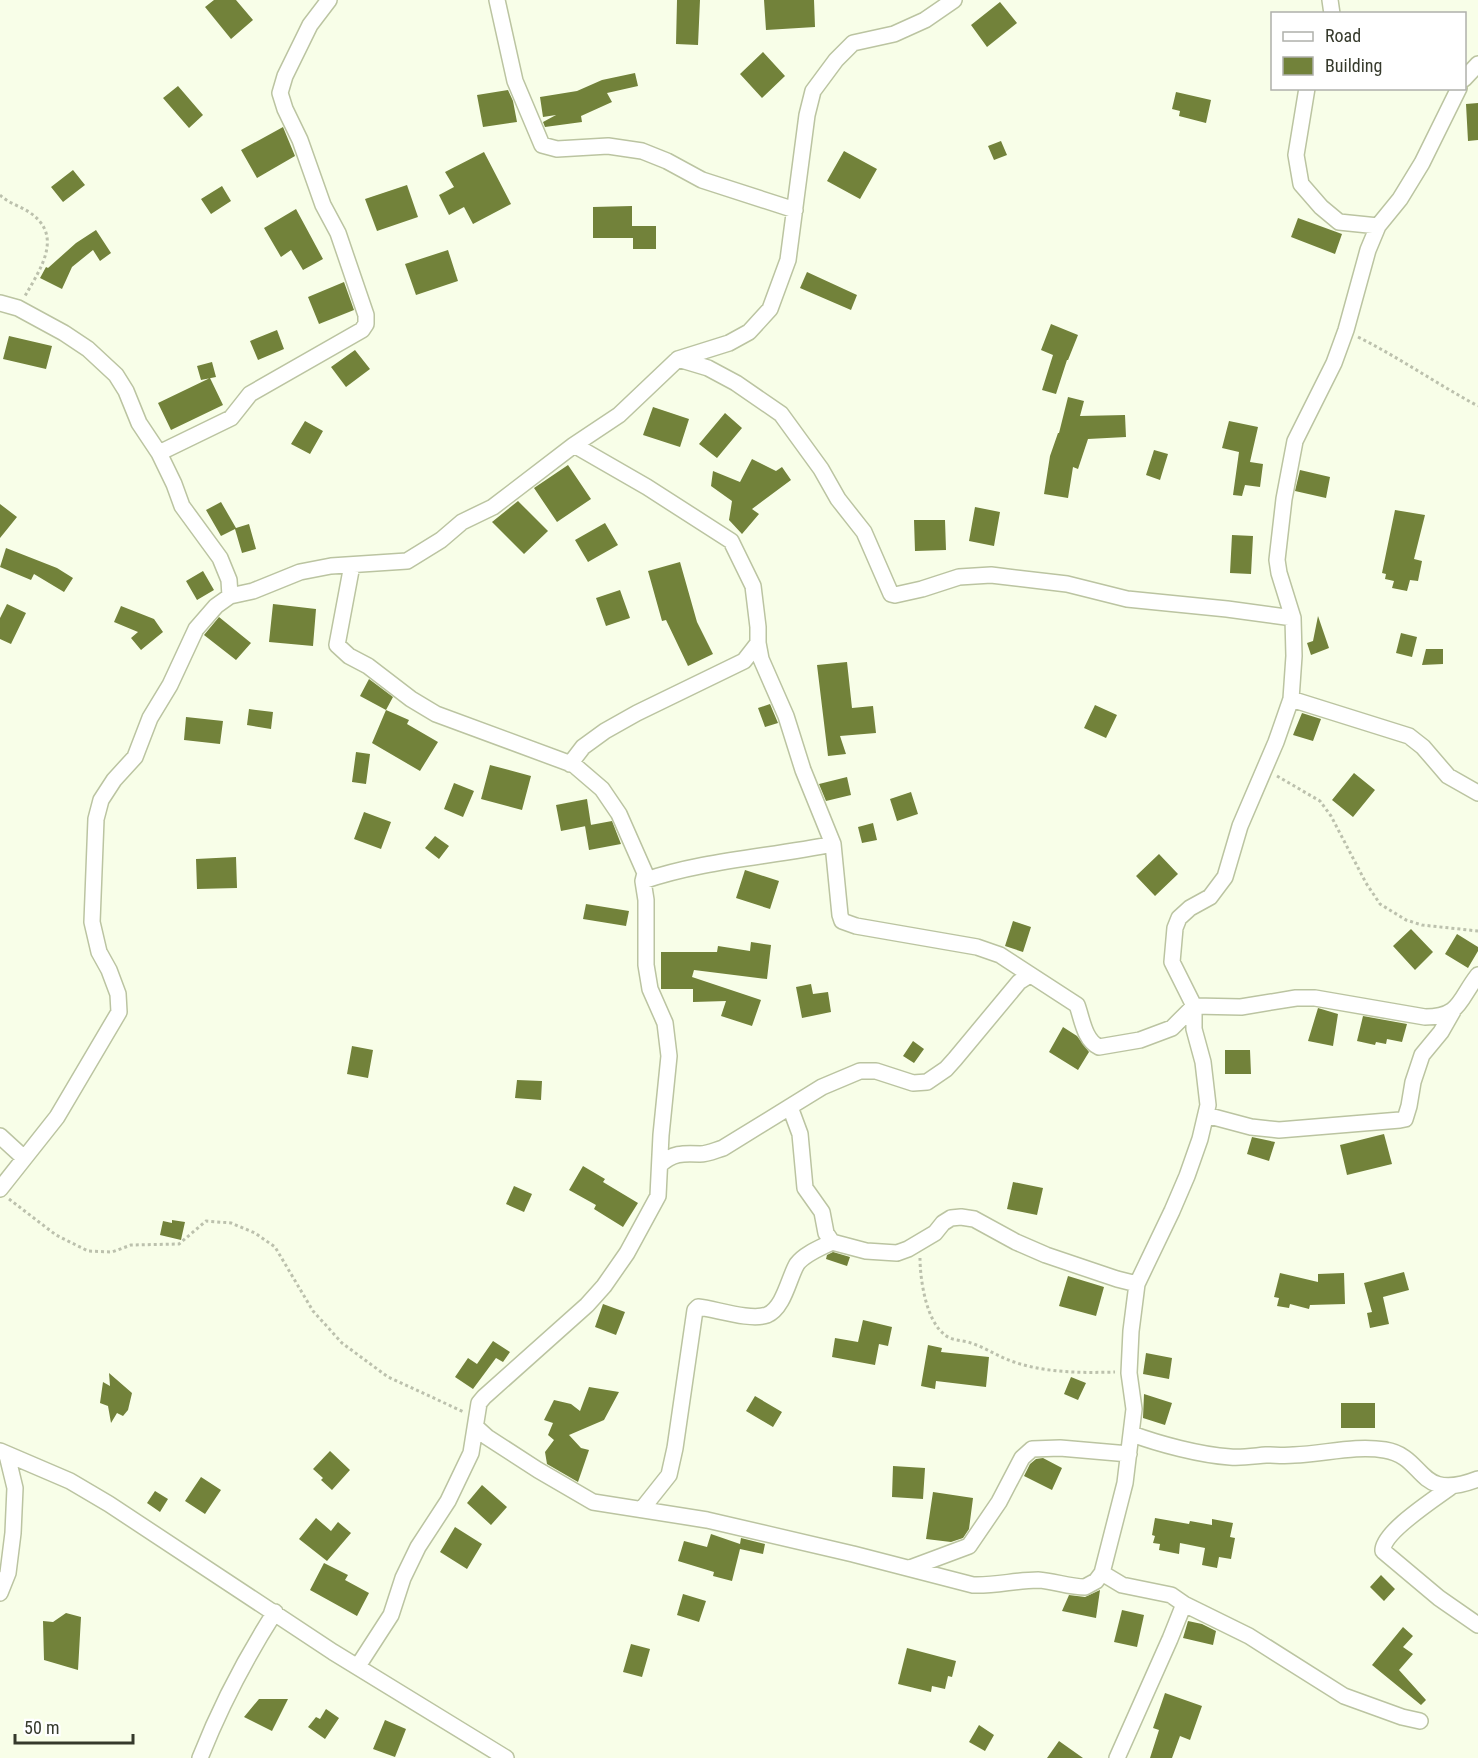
<svg xmlns="http://www.w3.org/2000/svg" width="1478" height="1758" viewBox="0 0 1478 1758" font-family="'Roboto Condensed',sans-serif">
<rect width="100%" height="100%" fill="#f8fee8"/>
<!-- building -->
<path fill="#72823a" d="M214,0H236L253,20L231,39L205,7Z
M677,0H700L698,45L676,44Z
M764,0H814L815,27L766,30Z
M1000,2L1017,23L987,47L971,25Z
M763,52L785,76L762,98L740,74Z
M635,73L638,86L607,93L612,102L581,116L582,122L545,127L543,122L556,115L543,117L540,97L577,91L602,80Z
M178,86L203,115L189,128L163,98Z
M508,90L513,101L517,122L483,127L477,95Z
M1176,92L1211,100L1206,123L1179,116L1180,111L1172,109Z
M1478,103V140L1468,141L1466,104Z
M283,127L295,156L257,178L241,150Z
M1001,141L1007,155L994,160L988,146Z
M844,151L877,169L860,199L827,181Z
M484,152L511,204L473,224L464,207L449,215L439,195L454,187L445,172Z
M73,170L85,185L63,202L51,187Z
M407,185L418,217L377,231L365,199Z
M222,186L231,201L211,214L201,199Z
M632,206V226H656V249H633V238H593V207Z
M296,209L323,259L303,270L291,250L281,257L264,228Z
M1298,218L1342,234L1335,254L1291,237Z
M96,230L111,253L100,261L93,250L72,267L62,289L40,278L46,267L48,268L76,243Z
M448,250L458,281L416,295L405,264Z
M807,272L857,295L851,310L800,288Z
M344,282L354,310L319,324L308,297Z
M1051,324L1078,335L1068,360H1067L1056,394L1042,390L1053,355L1041,350Z
M277,330L284,349L258,360L250,341Z
M9,336L52,346L46,369L3,359Z
M355,350L370,369L346,387L331,367Z
M212,362L216,377L201,380L197,366Z
M210,378L223,405L171,430L158,403Z
M1068,397L1084,401L1080,416L1125,415L1126,437L1088,439L1078,469L1073,467L1068,498L1044,494L1050,456L1058,433H1059Z
M653,407L689,419L680,447L643,435Z
M725,413L742,428L717,458L699,444Z
M305,421L323,431L310,454L291,444Z
M1229,421L1258,427L1250,462L1263,464L1260,487L1245,485L1242,496L1233,495L1239,452L1222,448Z
M1154,450L1168,454L1160,480L1146,475Z
M752,459L776,471L782,467L791,480L752,509L759,514L742,534L729,520L732,501L711,486L713,471L740,482Z
M568,465L591,499L557,522L534,488Z
M1300,470L1330,477L1326,498L1295,491Z
M518,501L548,531L524,554L492,522Z
M221,502L236,528L249,524L256,549L242,553L235,529L221,536L206,510Z
M0,504L17,517L0,538Z
M975,507L1000,512L994,546L969,541Z
M1395,510L1425,515L1414,559L1422,561L1418,581L1410,580L1407,591L1392,588L1394,581L1385,579L1386,574L1382,573Z
M914,520H945L946,550L915,551Z
M605,523L618,545L588,562L575,540Z
M1232,535L1253,536L1251,574L1230,573Z
M6,548L57,568L73,578L64,592L34,574L31,580L0,567Z
M680,562L697,622L713,654L688,666L666,620L662,621L648,571Z
M203,571L214,590L197,600L186,581Z
M620,590L630,618L606,626L596,598Z
M7,604L26,613L11,644L0,639V618Z
M273,604L316,609L313,646L269,642Z
M121,606L154,619L163,632L141,650L131,638L138,632L114,622Z
M1318,616L1329,648L1311,655L1307,643L1313,641Z
M219,617L251,643L236,660L204,635Z
M1401,633L1417,637L1412,657L1396,653Z
M1426,649H1443V664L1422,665Z
M847,662L852,708L873,706L876,733L840,736L846,754L828,756L817,665Z
M369,679L393,697L386,710L360,696Z
M770,704L778,723L765,727L758,708Z
M1095,705L1117,715L1106,738L1084,728Z
M249,709L273,712L271,729L247,725Z
M386,710L409,720L407,724L438,742L420,771L372,743Z
M1302,713L1321,719L1313,741L1293,735Z
M186,717L223,721L220,744L184,740Z
M356,752L370,754L366,784L352,782Z
M490,765L531,776L522,810L481,799Z
M1354,773L1375,790L1353,817L1332,800Z
M847,777L851,795L826,801L819,784Z
M454,783L474,791L463,817L444,809Z
M911,792L918,814L897,821L890,799Z
M587,799L591,825L561,831L556,805Z
M364,812L391,822L381,849L354,839Z
M612,821L621,844L589,850L585,826Z
M873,823L877,840L862,843L858,827Z
M435,836L449,846L439,859L425,848Z
M1159,854L1178,874L1155,896L1136,876Z
M236,857L237,888L197,889L196,859Z
M745,870L779,881L770,909L736,898Z
M586,904L629,911L626,926L583,919Z
M1013,921L1031,927L1023,952L1005,946Z
M1411,929L1433,952L1415,970L1393,946Z
M1457,934L1478,947V951L1468,968L1445,954Z
M751,942L771,945L767,979L694,970L692,977L761,1000L752,1026L721,1016L726,1001L693,1002V989H661V952H717L718,946L750,951Z
M811,984L813,994L828,992L831,1012L802,1018L796,987Z
M1318,1008L1338,1014L1333,1046L1308,1041Z
M1363,1016L1407,1024L1402,1042L1387,1039L1386,1044L1376,1042L1375,1045L1357,1041Z
M1063,1027L1077,1036L1089,1052L1078,1070L1049,1052Z
M913,1041L924,1049L914,1063L903,1056Z
M352,1046L373,1050L368,1078L347,1074Z
M1225,1050H1250L1251,1074H1225Z
M517,1080L542,1081L541,1100L515,1098Z
M1384,1134L1392,1164L1347,1175L1340,1145Z
M1252,1137L1275,1142L1269,1161L1247,1154Z
M583,1166L605,1179L603,1182L638,1203L623,1227L594,1209L596,1205L569,1190Z
M1013,1182L1043,1188L1037,1215L1007,1209Z
M514,1186L532,1194L524,1212L506,1204Z
M172,1220L185,1222L181,1240L160,1235L163,1221L172,1223Z
M833,1252L850,1257L847,1266L826,1259L827,1255Z
M1404,1272L1409,1290L1383,1297L1389,1324L1370,1328L1367,1313L1372,1312L1364,1283Z
M1280,1273L1318,1282V1274L1344,1273L1345,1304L1310,1305L1309,1309L1290,1304L1289,1308L1277,1306L1279,1298L1274,1297Z
M1068,1276L1104,1287L1096,1316L1059,1306Z
M603,1304L625,1312L616,1335L595,1327Z
M863,1320L892,1327L888,1346L879,1344L875,1365L832,1357L835,1338L858,1342Z
M493,1341L510,1352L503,1362L496,1358L473,1389L455,1377L468,1358L477,1364Z
M928,1345L942,1348L941,1352L989,1357L986,1387L936,1381L935,1389L921,1386Z
M1146,1353L1172,1358L1169,1379L1143,1374Z
M109,1373L132,1393L128,1410L123,1416L117,1413L111,1423L108,1406L100,1403L103,1382L110,1386Z
M1071,1377L1086,1383L1078,1400L1064,1394Z
M589,1387L619,1392L604,1420L569,1435L581,1448L589,1450L578,1482L547,1464L545,1452L554,1440L548,1435L553,1423L544,1420L554,1400L571,1404L580,1411Z
M1144,1394L1172,1403L1165,1425L1143,1418Z
M755,1396L782,1412L773,1427L746,1411Z
M1341,1403H1375V1428H1341Z
M330,1451L350,1470L332,1490L321,1480L323,1478L313,1469Z
M1043,1458L1062,1468L1052,1490L1024,1476L1030,1464L1036,1459Z
M893,1466L925,1468L923,1499L892,1497Z
M201,1477L221,1490L205,1514L185,1501Z
M482,1485L507,1507L491,1525L467,1503Z
M155,1491L168,1499L160,1512L147,1503Z
M933,1492L973,1498L969,1529L963,1538L951,1542L926,1539Z
M316,1518L331,1531L338,1522L351,1533L327,1561L299,1539Z
M1155,1518L1189,1524L1190,1521L1212,1525V1519L1233,1523L1230,1537L1235,1538L1231,1559L1219,1557L1217,1568L1202,1565L1205,1548L1180,1543L1179,1554L1159,1550L1160,1544L1153,1543L1155,1536L1152,1535Z
M455,1527L482,1544L467,1569L440,1552Z
M711,1534L740,1544L741,1538L765,1544L763,1554L740,1549L732,1581L713,1576L714,1572L678,1561L684,1541L707,1547Z
M324,1563L348,1575L345,1580L369,1593L357,1616L310,1590Z
M1381,1575L1395,1589L1384,1601L1370,1587Z
M1100,1590L1096,1618L1062,1611L1069,1595L1085,1597Z
M683,1594L706,1601L699,1622L677,1615Z
M1122,1610L1144,1615L1137,1647L1114,1642Z
M66,1613L81,1617L78,1670L44,1660L43,1621L53,1622Z
M1188,1621L1202,1624L1216,1631L1213,1645L1183,1638Z
M1403,1627L1413,1636L1403,1647L1413,1654L1399,1670L1426,1700L1421,1705L1372,1665Z
M631,1644L650,1649L642,1677L623,1672Z
M907,1648L956,1661L952,1677L948,1676L945,1689L932,1686L931,1692L898,1684Z
M1165,1693L1202,1706L1190,1740L1180,1736L1172,1758H1150L1159,1730L1153,1728Z
M259,1699H288L272,1731L244,1717Z
M326,1709L339,1718L325,1739L308,1727L316,1717L320,1719Z
M385,1720L406,1729L395,1757L373,1749Z
M979,1725L994,1735L985,1751L969,1742Z
M1059,1741L1083,1758H1047Z"/>
<g fill="none" stroke-linecap="round" stroke-linejoin="round">
<defs>
<path id="minor" d="M497,0L515,81L542,145L557,149L608,146L642,151L667,161L702,180L795,210
M1330,0L1332,14
M1464,79L1478,64
M1307,88L1296,155L1301,184L1321,207L1339,222L1378,226
M0,303L18,308L64,333L88,349L116,375L126,391L139,423L159,453L174,484L182,506L220,558L229,580L230,596
M678,359L708,368L736,383L781,414L821,469L838,499L864,532L891,594L895,595L922,589L959,577L991,575L1067,584L1127,599L1227,609L1293,618
M574,445L647,487L731,541L753,586L758,627V643L761,659L786,716L803,770L833,844L840,915L842,921L856,926L977,947L1000,955L1077,1005C1082,1018 1084,1040 1099,1047L1140,1040L1172,1028L1194,1006L1241,1007L1296,998H1315L1425,1017C1461,1017 1459,999 1478,975
M159,453L231,418L250,394L362,330L366,324V315L338,233L323,205L300,140L285,109L280,93L285,76L310,25L329,0
M352,565L337,645L349,656L368,666L411,699L436,714L574,765L602,789L619,814L645,873L643,881L646,900V965L650,989L665,1023L669,1056L661,1135L658,1196L627,1253L604,1286L587,1305L484,1397L479,1403L471,1453L448,1501L418,1547L403,1578L391,1615L358,1666
M1291,699L1409,736L1423,747L1448,776L1478,793
M570,764L583,747L605,731L637,713L744,661L758,643
M643,881C704,860 770,857 833,844
M790,1107L800,1134L805,1188L822,1212L826,1233L832,1242L866,1251L897,1253L908,1249L935,1233L943,1223L951,1218L961,1217L974,1219L1016,1242L1046,1255L1117,1279L1137,1284
M1206,1115L1251,1127L1279,1130L1400,1120L1405,1119L1409,1106L1413,1082L1422,1055L1441,1032L1453,1011
M0,1136L24,1158
M660,1165C672,1153 683,1153 700,1154C708,1154 716,1150 723,1148L822,1087L860,1071H876L913,1083L927,1082L946,1069L955,1059L1019,982L1030,975
M0,1189L57,1117L119,1012L118,994L109,970L99,952L92,922L96,819L101,800L114,780L135,757L150,718L170,685L196,629L216,606L230,596L253,591L300,572L331,566L407,561L441,540L462,522L493,507L574,445L619,415L678,359L729,343L749,332L770,309L788,260L807,115L813,91L836,60L853,43L894,34L925,20L954,0
M476,1427L487,1437L538,1470L593,1502L707,1520L853,1554L973,1585C995,1586 1016,1580 1038,1580C1054,1581 1069,1587 1085,1587L1096,1581L1102,1573L1125,1483L1134,1409L1129,1373L1131,1331L1137,1284L1172,1211L1187,1176L1200,1139L1208,1105L1203,1062L1194,1029V1006L1172,962L1175,928L1179,918L1190,908L1210,897L1225,877L1240,826L1276,742L1291,699L1294,656L1293,618L1279,573L1277,560L1284,499L1295,441L1334,363L1346,330L1368,250L1378,226L1400,199L1422,163L1459,88
M1132,1434C1159,1444 1200,1455 1230,1457C1242,1458 1254,1456 1266,1455C1275,1455 1285,1456 1294,1455C1324,1454 1355,1445 1385,1450C1427,1457 1416,1503 1478,1479
M0,1451L70,1481L109,1504L333,1652L506,1758
M1452,1486C1436,1498 1382,1532 1383,1551L1439,1598L1478,1625
M642,1509L669,1475L675,1448L695,1310L698,1307C716,1309 750,1321 767,1315C784,1308 789,1277 797,1264C804,1254 822,1247 832,1242
M910,1568L969,1546L999,1502L1022,1458L1032,1449L1060,1448L1129,1454
M1102,1573L1122,1585L1171,1595L1184,1604L1249,1636L1344,1696L1402,1717L1420,1721
M0,1593L8,1573L13,1533L15,1488L7,1455
M200,1758C220,1707 245,1659 275,1612
M1117,1758L1170,1639L1184,1604"/>
</defs>
<!-- minor casing -->
<use href="#minor" stroke="#bbc4a1" stroke-width="18"/>
<!-- path -->
<path stroke="#bcc1ad" stroke-width="3" stroke-dasharray="3 3" stroke-linecap="butt" d="M0,195C8,203 20,206 29,212C64,235 41,268 25,296
M1358,337C1400,358 1437,384 1478,406
M1277,776L1320,801L1331,816L1366,883L1380,904L1406,920L1422,925L1478,931
M9,1199L56,1235L88,1251L112,1252L131,1245L179,1244L206,1221L231,1223L255,1233L275,1247L313,1311L342,1343L388,1377L464,1412
M920,1258C920,1279 926,1321 945,1335C952,1341 963,1340 971,1343C986,1348 999,1357 1014,1362C1047,1373 1081,1373 1115,1372"/>
<!-- minor -->
<use href="#minor" stroke="#fff" stroke-width="15"/>
</g>
<!-- legend -->
<rect x="1271" y="12" width="195" height="78" fill="#ffffff" stroke="#afb0ab" stroke-width="1.5"/>
<rect x="1283" y="32" width="30" height="9" fill="#ffffff" stroke="#afb0ab" stroke-width="1.5"/>
<text x="1325" y="42" font-size="18" fill="#363a2c">Road</text>
<rect x="1283" y="57" width="30" height="18" fill="#72823a" stroke="#afb0ab" stroke-width="1.5"/>
<text x="1325" y="72" font-size="18" fill="#363a2c">Building</text>
<!-- scale -->
<path d="M15 1734v9h118v-9" fill="none" stroke="#363a2c" stroke-width="3"/>
<text x="24" y="1734" font-size="18" fill="#363a2c" stroke="#ffffff" stroke-width="4.5" paint-order="stroke">50 m</text>
</svg>
